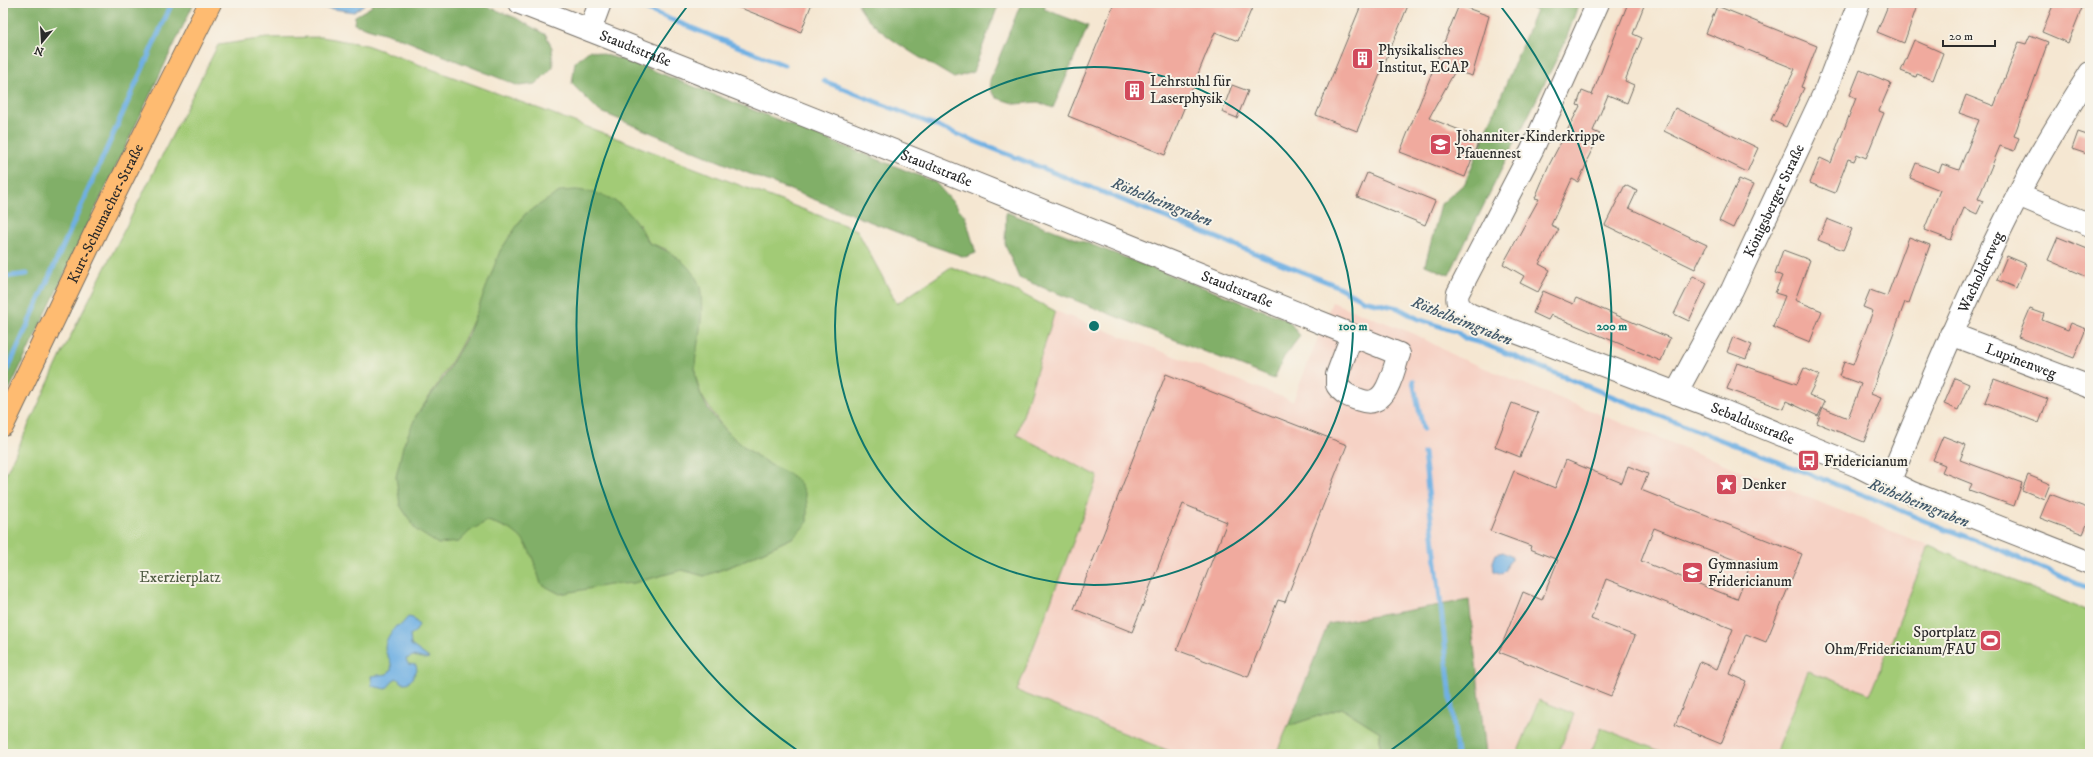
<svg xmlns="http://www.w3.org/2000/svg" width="2093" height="757" viewBox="0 0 2093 757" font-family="'IM FELL DW Pica',serif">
<rect width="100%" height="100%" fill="#f7f3e8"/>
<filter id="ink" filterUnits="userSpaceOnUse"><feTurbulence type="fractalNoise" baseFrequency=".025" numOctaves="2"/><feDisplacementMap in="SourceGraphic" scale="8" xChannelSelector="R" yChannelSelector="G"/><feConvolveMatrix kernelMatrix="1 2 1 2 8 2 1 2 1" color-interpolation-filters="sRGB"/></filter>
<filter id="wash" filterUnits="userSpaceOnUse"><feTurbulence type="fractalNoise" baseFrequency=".012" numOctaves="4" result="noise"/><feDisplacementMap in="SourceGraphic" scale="16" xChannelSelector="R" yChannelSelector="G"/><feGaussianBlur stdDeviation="0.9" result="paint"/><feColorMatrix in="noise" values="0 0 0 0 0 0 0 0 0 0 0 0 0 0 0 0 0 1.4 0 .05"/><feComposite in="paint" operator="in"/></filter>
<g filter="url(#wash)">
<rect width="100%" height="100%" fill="#f5e7d2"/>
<!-- built -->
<path fill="#f6d2c5" d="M1332,302L1415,334L1457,357L1929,546L1870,695L1808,671L1775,754H1486L1469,601L1329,624L1276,754H1177L1017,691L1098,476L1017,435L1055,311L1293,401Z"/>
<!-- green -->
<path fill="#a2cb76" stroke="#667b50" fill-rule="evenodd" d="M322,37L366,45L548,112L857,230L897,304L951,267L1018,292L1055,311L1017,435L1098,476L1017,691L1177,754H3V480L66,345L218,45L266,38ZM639,224L649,243L666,249L696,347L694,371L701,395L719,422L735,440L761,459L794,537L734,565L704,576L683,570L416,416C442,379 464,344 481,303Z
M1929,546L2090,612V754H1775L1808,671L1870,694Z
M1539,700L1574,714L1558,754H1517Z
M1342,708L1380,732V754H1276L1288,726Z
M1601,728L1668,754H1590Z"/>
<!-- forest -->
<path fill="#81af67" stroke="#566d49" d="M3,3H194L3,403Z
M373,3H479L516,18L546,35L552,48L553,67L536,84L519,86L397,37L354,24L355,16L371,7Z
M858,3H999L973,72L954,78C930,63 865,29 858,3Z
M1021,3H1046L1044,9L1088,26L1053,108L1038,102L1016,104L997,98L991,91L990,80Z
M1522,3H1579L1565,42L1449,275L1425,265L1441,204L1465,183L1536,11Z
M590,50L642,66L935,182L965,216L976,253L965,257L924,243L740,170L599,111L572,84L575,62Z
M576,190C617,194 630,209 649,243C670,251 689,262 699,284C702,289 702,313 701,320C699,348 689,367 701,395C714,425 743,448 771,465C779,469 794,475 799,482C809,494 807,509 807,523L794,537L734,565L704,576L682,570L634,583L609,585L560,594L541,584C529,546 527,532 487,521L470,531L459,542L438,544L416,530L400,505L396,477L403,446L416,416L444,377L468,335L500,251L525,214L561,191Z
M1006,212L1288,320L1300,336L1284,357L1274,379L1019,278L1005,244Z
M1469,600L1486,754H1380V732L1342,708L1288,726L1328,624Z"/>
<!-- water -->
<path fill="#6fb0e3" stroke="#4d6e87" d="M271,3H366L354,12L320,7L272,5Z
M1503,552L1512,557V560L1508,562L1506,570L1502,574L1494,571L1493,562L1496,554Z
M408,617L413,618L419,625L416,631L410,635L411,645L429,658L425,659L413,656L406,659L408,664L416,665L417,670C413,675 412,684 404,683C401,683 399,679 396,678L386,689L372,686L371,676L387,674L391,670C392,663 390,660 387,655C381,644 390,634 396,626L401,625Z"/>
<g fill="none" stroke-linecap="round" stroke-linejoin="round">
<!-- stream -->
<path stroke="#6fb0e3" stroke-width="5" d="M630,3L784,65
M824,81L1335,285L1363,300L1398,308L1418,319L1457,332L1466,339L1481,343L1685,426L1877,500L1925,521L2006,552C2020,560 2034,564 2049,571C2063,577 2075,584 2090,588
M3,277L27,274
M3,380L172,3
M1413,381L1423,429
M1424,453L1457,754"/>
</g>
<g id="blocks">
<!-- building -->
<path fill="#f0aa9e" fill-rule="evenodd" d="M728,3H812L801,32Z
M1114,3H1238L1252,8L1238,41L1215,32L1165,155L1068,116Z
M1362,3H1409L1357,131L1316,115Z
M1628,3H1645L1633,34L1642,38L1625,81L1634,85L1627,103L1608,95L1593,131L1600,134L1587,160L1588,161L1578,182L1572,179L1551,225L1559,229L1539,264L1550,270L1538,292L1520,283L1524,276L1503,264L1539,199L1535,198L1548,167L1580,106L1577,105L1582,91L1592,95Z
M1889,3H1918L1904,43L1877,32Z
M2054,3H2084L2068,43L2042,32Z
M1459,5L1489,16L1472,76L1455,71L1429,118L1480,138L1465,177L1400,152Z
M1717,6L1817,46L1801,87L1804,88L1786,127L1771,120L1795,69L1706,33Z
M2030,35L2048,42L2014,136L2019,138L2014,151L2000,146L1978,199L1983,201L1977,214L1964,208L1951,240L1924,230L1940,190L1910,178L1916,163L1939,172L1942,164L1959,170L1979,120L1959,113L1966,95L1994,106L2019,42L2026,44Z
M1914,40L1943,53L1933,80L1917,74L1916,77L1901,71Z
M1860,70L1891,83L1879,111L1884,113L1866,158L1857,154L1854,161L1848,159L1835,193L1810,183L1820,158L1831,163L1856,98L1850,95Z
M1232,85L1248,91L1237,118L1222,112Z
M1675,108L1758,148L1747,172L1664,131Z
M2078,132L2090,136V155L2072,149Z
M1367,173L1435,201L1425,225L1357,197Z
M1739,179L1753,185L1733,228L1719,221Z
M1625,185L1637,191L1629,208L1707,245L1695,269L1605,225Z
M1827,219L1852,229L1843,250L1818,240Z
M1909,237L1930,245L1909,303L1905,302L1871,394L1881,398L1864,442L1817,423L1823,408L1848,418L1861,384L1839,376L1844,362L1853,365L1873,311L1863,307L1870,290L1887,296Z
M2058,237L2090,250V278L2048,260Z
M1783,250L1810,260L1795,300L1822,311L1810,342L1773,327L1785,296L1775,293L1782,276L1775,273Z
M2007,256L2026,264L2016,288L1997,280Z
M1693,276L1707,283L1689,321L1674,314Z
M1543,291L1573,304L1576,298L1670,338L1661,361L1551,315L1548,320L1533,313Z
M2030,309L2044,314L2042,320L2068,330L2071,323L2086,329L2074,358L2018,337Z
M1733,337L1752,345L1746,359L1727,352Z
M1737,363L1797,384L1804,368L1819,375L1809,395L1825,402L1818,416L1786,401L1783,409L1727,389Z
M1166,374L1347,445L1285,602L1278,600L1248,677L1177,650L1227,522L1183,504L1132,632L1074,609Z
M1955,378L1969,384L1958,410L1944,404Z
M1994,379L2048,399L2039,423L1985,402Z
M1512,403L1538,413L1520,457L1495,447Z
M1943,436L1966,445L1960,460L2022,483L2014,506L1969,490L1972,484L1942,472L1945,465L1933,460Z
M1566,460L1622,483L1628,466L1648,474L1641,490L1802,554L1766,642L1746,634L1730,674L1746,681L1721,744L1675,725L1700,662L1717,669L1733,629L1606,579L1591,619L1635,636L1611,696L1499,652L1523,592L1542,600L1558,560L1530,549L1531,546L1490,531L1514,471L1555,488ZM1654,528L1750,566L1737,599L1641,561Z
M2028,475L2050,484L2044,499L2022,490Z
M2050,494L2090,509V517L2083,534L2040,518Z"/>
</g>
</g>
<g filter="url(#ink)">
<use href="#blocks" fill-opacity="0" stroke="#726d65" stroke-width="1"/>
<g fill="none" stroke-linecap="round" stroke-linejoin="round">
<defs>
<g id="minor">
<path id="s1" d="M520,3C788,107 1055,216 1322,323L1399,354C1392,373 1387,410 1360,400C1350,397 1343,394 1337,385V375L1352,335"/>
<path id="s2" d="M1598,3L1532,150L1458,293C1455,305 1462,310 1471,315L1718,409L1858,466L1912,493L2090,563"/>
<path d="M590,30L600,3"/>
<path d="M2018,195L2090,225"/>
<path id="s3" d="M1951,334L2090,387"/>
<path id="s4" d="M1676,393L1732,290L1826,89L1859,3"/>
<path id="s5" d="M1890,480C1930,384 1970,288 2018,195C2039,153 2065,113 2090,73"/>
</g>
<g id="major">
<path id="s6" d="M3,425L96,231L210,3"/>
</g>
</defs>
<!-- minor casing -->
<use href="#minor" stroke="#726d65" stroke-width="24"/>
<!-- major casing -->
<use href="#major" stroke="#726d65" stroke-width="24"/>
<!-- minor -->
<use href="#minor" stroke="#fff" stroke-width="22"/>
<!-- major -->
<use href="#major" stroke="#febb71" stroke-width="22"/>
</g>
</g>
<!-- distance rings -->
<g fill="none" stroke="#0f766e" stroke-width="2">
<circle cx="1094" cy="326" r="259"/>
<path d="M801 753A518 518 0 0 1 689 4M1499 4A518 518 0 0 1 1387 753"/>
</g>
<!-- icons -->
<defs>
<symbol id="building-square" viewBox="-11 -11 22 22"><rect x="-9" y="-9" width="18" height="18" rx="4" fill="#d1495b" stroke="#f7f3e8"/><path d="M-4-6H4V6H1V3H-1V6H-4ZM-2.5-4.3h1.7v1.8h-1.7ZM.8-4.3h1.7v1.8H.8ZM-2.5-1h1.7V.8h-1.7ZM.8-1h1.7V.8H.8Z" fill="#fff"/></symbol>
<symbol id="school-square" viewBox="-11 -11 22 22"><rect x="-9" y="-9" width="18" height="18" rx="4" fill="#d1495b" stroke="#f7f3e8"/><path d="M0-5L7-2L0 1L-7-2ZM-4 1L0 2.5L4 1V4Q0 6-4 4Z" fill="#fff"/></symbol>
<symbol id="bus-square" viewBox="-11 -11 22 22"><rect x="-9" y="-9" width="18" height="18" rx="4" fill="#d1495b" stroke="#f7f3e8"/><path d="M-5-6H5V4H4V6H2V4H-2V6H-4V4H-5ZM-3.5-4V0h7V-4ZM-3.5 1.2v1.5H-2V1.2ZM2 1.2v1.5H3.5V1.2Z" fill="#fff"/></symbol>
<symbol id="sight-square" viewBox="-11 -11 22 22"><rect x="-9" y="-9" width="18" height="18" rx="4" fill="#d1495b" stroke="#f7f3e8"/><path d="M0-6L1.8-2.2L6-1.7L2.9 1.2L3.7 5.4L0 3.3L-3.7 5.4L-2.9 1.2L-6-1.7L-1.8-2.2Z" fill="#fff"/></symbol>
<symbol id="stadium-square" viewBox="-11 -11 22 22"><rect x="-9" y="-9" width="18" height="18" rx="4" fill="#d1495b" stroke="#f7f3e8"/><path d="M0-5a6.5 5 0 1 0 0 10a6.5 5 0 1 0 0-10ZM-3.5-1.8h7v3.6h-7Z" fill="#fff"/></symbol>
</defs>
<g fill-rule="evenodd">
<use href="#building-square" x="1350" y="46" width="25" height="25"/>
<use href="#building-square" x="1122" y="78" width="25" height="25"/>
<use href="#school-square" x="1428" y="132" width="25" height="25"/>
<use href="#bus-square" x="1796" y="448" width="25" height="25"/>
<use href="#sight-square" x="1714" y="472" width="25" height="25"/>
<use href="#school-square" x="1680" y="560" width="25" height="25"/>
<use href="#stadium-square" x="1978" y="628" width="25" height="25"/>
</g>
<g text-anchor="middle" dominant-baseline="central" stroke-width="4" stroke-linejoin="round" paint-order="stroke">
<!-- street labels -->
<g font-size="15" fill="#2b2b2b" stroke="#f7f3e8">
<text stroke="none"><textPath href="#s1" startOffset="124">Staudtstraße</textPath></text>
<text stroke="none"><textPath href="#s1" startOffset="448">Staudtstraße</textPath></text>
<text stroke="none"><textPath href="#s4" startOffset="216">Königsberger Straße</textPath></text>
<text stroke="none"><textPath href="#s6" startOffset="235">Kurt-Schumacher-Straße</textPath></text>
<text stroke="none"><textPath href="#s5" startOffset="227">Wacholderweg</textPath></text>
<text stroke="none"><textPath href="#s1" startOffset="772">Staudtstraße</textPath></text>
<text stroke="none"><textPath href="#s3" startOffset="75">Lupinenweg</textPath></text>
<text stroke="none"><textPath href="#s2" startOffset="652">Sebaldusstraße</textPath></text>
</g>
<!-- poi labels -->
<g font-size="15" fill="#2b2b2b" stroke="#f7f3e8" text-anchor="start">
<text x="1378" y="50">Physikalisches<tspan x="1378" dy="17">Institut, ECAP</tspan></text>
<text x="1150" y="81">Lehrstuhl für<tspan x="1150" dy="17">Laserphysik</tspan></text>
<text x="1456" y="136">Johanniter-Kinderkrippe<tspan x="1456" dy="17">Pfauennest</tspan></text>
<text x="1824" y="461">Fridericianum</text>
<text x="1742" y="484">Denker</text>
<text x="1708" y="564">Gymnasium<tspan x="1708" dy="17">Fridericianum</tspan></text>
<text x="1976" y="632" text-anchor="end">Sportplatz<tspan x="1976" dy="17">Ohm/Fridericianum/FAU</tspan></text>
</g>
<!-- park labels -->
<g font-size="15" fill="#4f5b42" stroke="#f7f3e8">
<text x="180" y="577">Exerzierplatz</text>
</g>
<!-- water labels -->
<g font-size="16" font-style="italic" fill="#435a6b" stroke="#f7f3e8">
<text transform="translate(1162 202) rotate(22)">Röthelheimgraben</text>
<text transform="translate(1462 321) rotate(22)">Röthelheimgraben</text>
<text transform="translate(1919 503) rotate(22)">Röthelheimgraben</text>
</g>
</g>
<circle cx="1094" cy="326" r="6" fill="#0f766e" stroke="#f7f3e8" stroke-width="2"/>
<g font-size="12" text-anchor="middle" font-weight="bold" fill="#0f766e" stroke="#f7f3e8" stroke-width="4" stroke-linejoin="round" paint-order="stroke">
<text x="1353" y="330">100 m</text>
<text x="1612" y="330">200 m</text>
</g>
<!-- margin -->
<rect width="2093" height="757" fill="none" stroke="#f7f3e8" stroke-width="16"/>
<!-- north arrow -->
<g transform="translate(42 42) rotate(198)" stroke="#f7f3e8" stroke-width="3" paint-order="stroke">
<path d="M0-3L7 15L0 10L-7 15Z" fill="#2b2b2b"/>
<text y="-6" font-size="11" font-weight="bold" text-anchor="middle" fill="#2b2b2b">N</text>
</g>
<!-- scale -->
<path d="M1943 40v6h52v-6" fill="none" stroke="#2b2b2b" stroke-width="2"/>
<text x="1949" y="40" font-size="12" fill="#2b2b2b" stroke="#f7f3e8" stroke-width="3" paint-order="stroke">20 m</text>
</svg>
